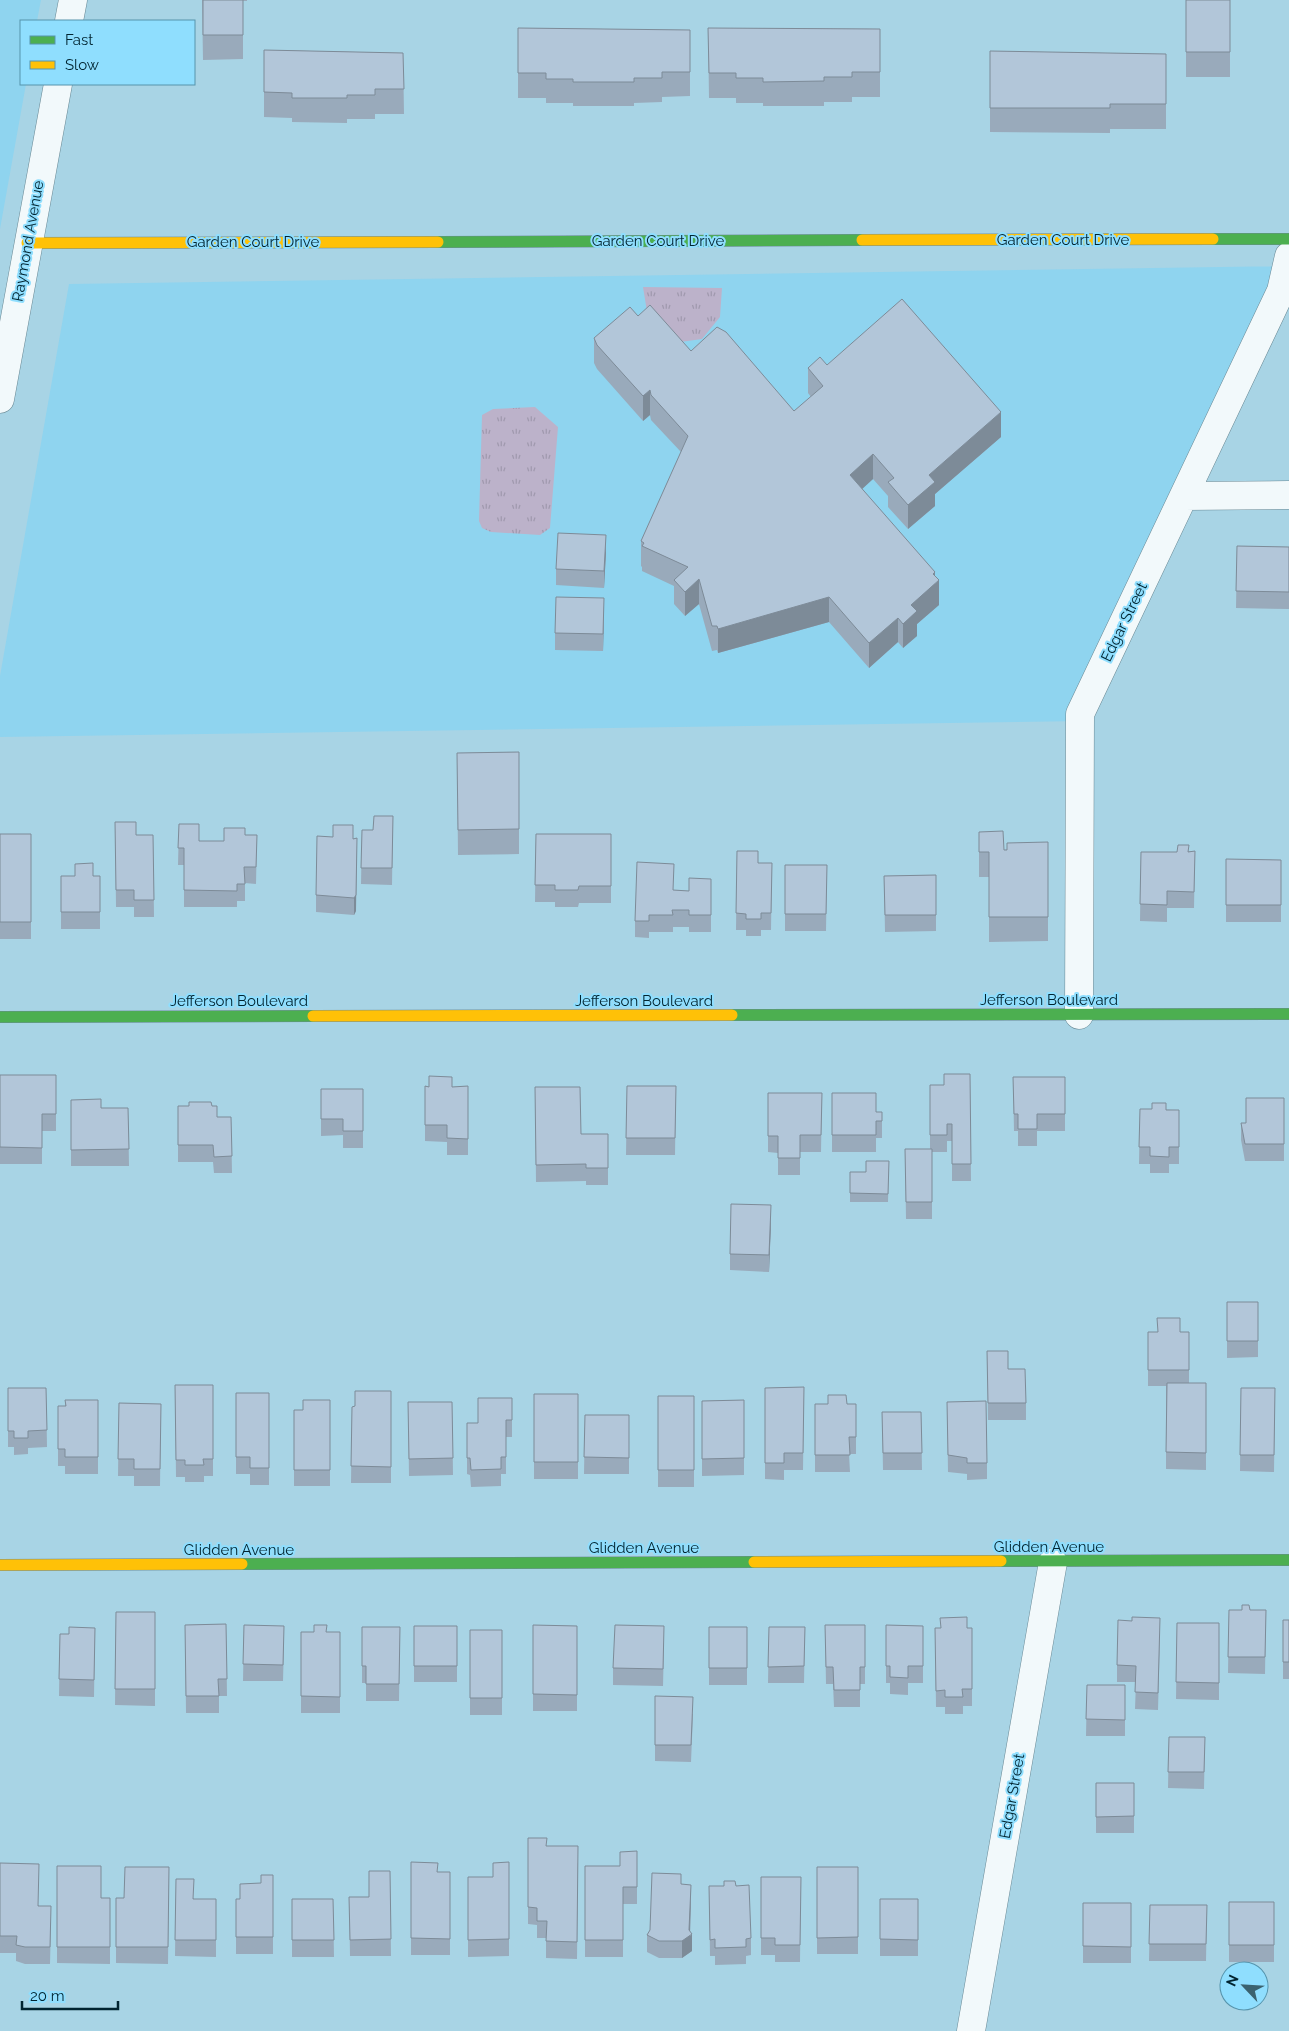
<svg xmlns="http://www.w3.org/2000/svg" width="1289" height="2031" viewBox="0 0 1289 2031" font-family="Raleway,sans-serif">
<defs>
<pattern id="park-tufts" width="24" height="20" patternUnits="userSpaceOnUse" patternTransform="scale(1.25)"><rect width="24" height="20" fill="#bcb2ca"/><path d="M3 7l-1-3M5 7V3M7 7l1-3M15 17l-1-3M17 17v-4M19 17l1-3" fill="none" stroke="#a099ae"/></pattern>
</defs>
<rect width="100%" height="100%" fill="#a8d4e5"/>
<!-- built -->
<path fill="#8fd4ef" d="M0,0H41L37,21H21V84H26L0,229Z
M1286,266L1085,721L0,737V676L69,284Z"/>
<!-- park -->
<path fill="url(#park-tufts)" d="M643,287L722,288L720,317L702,339L666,344L649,324Z
M535,407L558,427L550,528L540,535L491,532L482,528L479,521L482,415L493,409Z"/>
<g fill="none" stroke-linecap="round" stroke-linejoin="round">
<defs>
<path id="street" d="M69,21L73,0
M0,399L58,84
M1184,496L1289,495
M1079,1015L1080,714L1281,291L1289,256
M971,2031L1053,1562"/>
<path id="fast" d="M1213,239H1289
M438,242L862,240
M732,1015L1289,1014
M0,1017L313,1016
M1001,1561L1289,1560
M242,1564L754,1562"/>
<path id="slow" d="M862,240L1213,239
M27,243L438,242
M313,1016L732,1015
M754,1562L1001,1561
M0,1565L242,1564"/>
</defs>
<!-- street casing -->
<use href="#street" stroke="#698995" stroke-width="29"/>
<!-- fast casing -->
<use href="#fast" stroke="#698995" stroke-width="12"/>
<!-- slow casing -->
<use href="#slow" stroke="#698995" stroke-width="12"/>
<!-- street -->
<use href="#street" stroke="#f2f9fb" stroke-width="28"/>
<!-- fast -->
<use href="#fast" stroke="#4caf50" stroke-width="11"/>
<!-- slow -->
<use href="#slow" stroke="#ffc107" stroke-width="11"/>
</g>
<!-- wall -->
<path fill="#9ab" d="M202,0H247V1H243V59L203,60Z
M1186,0H1230V77H1186Z
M518,28L690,30V96L662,97V102L634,103V106H573V103H546V98H518Z
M708,28L880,29V97H852V102H824V106H763V103H736V98H709Z
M264,50L403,53L404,114H375V119H347V123L292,122V118L264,117Z
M990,51L1166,54V129H1110V133L990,132Z
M638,316L691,351L794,411L811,397L808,393V368L827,365L1001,437L935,494V506L908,529L888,507V496L873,479L862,489L935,576L939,605L917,624V636L903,648L898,642L869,668L829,622L718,653L717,650L712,651L699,604L685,616L674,604V586L642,571V567L641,566V541L681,452L651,420L650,415L643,421L597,369L594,363V338Z
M1237,546L1289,547V609L1236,608Z
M606,552L604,588L556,585V569Z
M604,614L603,651L555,650V633Z
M519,752V854L458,855L457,753Z
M393,816L392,885L361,884L362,830H373Z
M115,822L136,835H153L154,917H134V907H116Z
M179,824L199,841H224L245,835H257L256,884L245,883V901H237V907H184V865H178Z
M979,832L1004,850L1048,842V941L989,942V877H979Z
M0,834H31V939H0Z
M536,834H611V903H579L578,907H555V902H535Z
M353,839L356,911L354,915L316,912V895Z
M737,851L758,863H772L771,930H761V936H746V930H736Z
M1195,851L1194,908H1167V922L1140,921L1141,852H1177Z
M1226,859L1281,860V922H1226Z
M785,865H827L826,931H785Z
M936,875V931L885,932L884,876Z
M61,876H100V929H61Z
M711,879V932H689V927H673V932H649V938L635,937V921L674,890L689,891Z
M970,1074L971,1181H952V1141H947V1152H932V1219H906L905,1149H930V1085H944Z
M0,1075H56V1131H42V1164H0Z
M429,1076L452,1087L468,1086V1155H447V1142L425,1141V1086L429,1087Z
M1013,1077H1065V1131H1037V1146H1018V1131H1014Z
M627,1086H676L675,1155H626Z
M535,1087L581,1134H608V1185H586V1181L536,1182Z
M321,1089H363V1148H343V1135L321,1136Z
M768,1093H822L821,1152H800V1175H778V1153L768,1152Z
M832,1093L876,1112L882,1121V1138H876V1152H832Z
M1284,1098V1161H1245L1241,1140V1123H1246Z
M71,1100L101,1108H128L129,1166H71Z
M178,1106H212L217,1117H231L232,1173H214L213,1162H178Z
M1140,1109L1179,1110V1164H1169V1173H1150V1164H1139Z
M889,1161L888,1202H850V1172H866Z
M771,1222L769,1272L730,1270V1254Z
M1227,1302H1258V1357L1227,1358Z
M1148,1332H1189V1383H1206V1470L1166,1469V1386H1148Z
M987,1351L1026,1403V1420H988Z
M175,1385H213V1476H204V1482H185V1477H176Z
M804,1387L803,1470H784V1480L765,1479V1388Z
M8,1388H46L47,1447L28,1448V1454L14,1455V1447H8Z
M1241,1388H1275L1274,1472L1240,1471Z
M391,1391V1483H351L352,1407L355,1406Z
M236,1393H269V1485H250V1474H236Z
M534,1394H578V1479H534Z
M658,1396H694V1487H658Z
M512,1398V1437H506V1474H501V1486L471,1487L470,1475L467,1474V1423H478Z
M65,1400H98V1474H65V1466H58V1406H65Z
M330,1400V1486H294V1410H303Z
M744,1400V1475L702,1476V1401Z
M408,1402H452L453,1475L409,1476Z
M947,1402L987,1463V1479L967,1480V1474L948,1472Z
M119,1403L161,1404L160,1486H134V1476H118Z
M815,1404H856V1454H849L850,1472H815Z
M882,1412H921L922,1470H883Z
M585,1415H629V1474H584Z
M1229,1610H1266L1265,1674L1228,1673Z
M116,1612H155V1706L115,1705Z
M1283,1620H1289V1679H1283Z
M1177,1623H1219V1700L1176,1699Z
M226,1624L227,1696H219V1713H186L185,1625Z
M244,1625L284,1643L283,1681H243Z
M533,1625L577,1626V1711H533Z
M825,1625H865V1684H860V1707H834L833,1684H826Z
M886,1625L923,1626V1683H908V1695L890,1694V1683H886Z
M414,1626H457V1682H414Z
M362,1627H400L399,1701H366V1683H362Z
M709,1627H747V1685H709Z
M769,1627H805L804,1683H768Z
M95,1628L94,1697L59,1696L60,1634H69Z
M935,1628H972V1706H963V1714H945V1707H936Z
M470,1630H502V1715H470Z
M301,1632H340V1713H301Z
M1160,1635L1158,1710L1135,1709L1136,1682H1117V1665Z
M664,1643L663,1686L613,1685V1668Z
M1087,1685L1125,1702V1736H1086Z
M655,1696L693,1714L691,1762L655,1761Z
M1169,1737H1205L1204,1789L1168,1788Z
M1096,1783H1134V1833H1096Z
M528,1838L547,1846L578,1863L577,1959L546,1958V1938H537V1925L528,1924Z
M637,1851V1904H623V1957H585V1866H620Z
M411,1862L438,1872H450V1955H411Z
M509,1862V1956L468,1957V1877H493Z
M0,1863L39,1906L51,1923L50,1964H25L16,1961V1953H0Z
M57,1866L101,1898H110V1964L57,1963Z
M169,1867L168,1964L116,1963V1898H124Z
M817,1867H858V1954H817Z
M390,1871L391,1956H350L349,1897H369Z
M273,1875V1954H236V1899H240Z
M761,1877H801L800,1962H775V1955H761Z
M176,1879L194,1899H216V1957L175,1956Z
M681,1884L691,1902L690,1931L692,1951L682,1958H659L647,1952V1935Z
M709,1886L751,1938V1955L746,1956V1964L715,1965V1956H710Z
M292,1899H333L334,1957H292Z
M880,1899H918V1956H880Z
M1229,1902H1274V1962H1229Z
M1083,1903H1131V1963H1083Z
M1150,1905H1207L1206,1961H1149Z"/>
<!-- shaded-wall -->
<path fill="#7d8b98" d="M650,390V415L643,421V396Z
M1001,412V437L935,494V506L908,529V505L929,475Z
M873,454V479L850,500V475Z
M606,535V552L604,588V571Z
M935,572V584L939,580V605L917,624V636L903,648V624L911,605Z
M699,579V604L685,616V592Z
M829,597V622L718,653V629Z
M604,598V614L603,651V634Z
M898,618V642L869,668V643Z
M357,838L356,911L354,915V898Z
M771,1205V1222L769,1272V1255Z
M691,1885L690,1936L692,1934V1951L682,1958V1941Z"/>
<!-- building -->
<path fill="#b2c6d9" stroke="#7d8b98" d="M203,0H243V35H203Z
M1186,0H1230V52H1186Z
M518,28L690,30V72H662V78H634V82H573V79H546V73H518Z
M708,28L880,29V72H852V77H824V81L763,82V78H736V73H709Z
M264,50L403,53L404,89H375V95H347V98H292V93L264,92Z
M990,51L1166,54V104H1110V108H990Z
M902,299L1001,412L929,475L935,482L908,505L888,482L894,478L873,454L850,475L935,572L933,574L939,580L911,605L917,611L903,624L898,618L869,643L829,597L718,629L717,626H712L699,579L685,592L674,580L688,567L642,546L644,543L641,541L688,436L651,395L650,390L643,396L597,345L594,338L630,307L638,316L650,305L691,351L717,327L726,332L794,411L823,386L808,368L820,357L827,365Z
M558,533L606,535L604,571L556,569Z
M1237,546L1289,547V592L1236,591Z
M556,597L604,598L603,634L555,633Z
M519,752V829L458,830L457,753Z
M374,816H393L392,868H361L362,830H373Z
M115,822H136V835H153L154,900H134V890H116Z
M179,824H199V841H224V828H245V835H257L256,867H244L245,884H237V891L184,890V848H178Z
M333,825H353V839L357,838L356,895L354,898L316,895L317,836L333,837Z
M1003,831L1004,850H1007V843L1048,842V917H989V852H979V832Z
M0,834H31V922H0Z
M536,834H611V886H579L578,890H555V885H535Z
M1178,845H1189L1188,852L1195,851L1194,892L1167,891V905L1140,904L1141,852H1177Z
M737,851H758V863H772L771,913H761V919H746V914L736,913Z
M1226,859L1281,860V905H1226Z
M637,862L674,864L673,890L689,891V878L711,879V915H689V910H672L673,915H649V921H635Z
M93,863V876H100V912H61V876H75V864Z
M785,865H827L826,914H785Z
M936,875V915H885L884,876Z
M944,1074H970L971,1164H952V1124H947V1135H930V1085H944Z
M0,1075H56V1114H42V1148L0,1147Z
M429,1076L452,1077V1087L468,1086V1139L447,1138V1125H425V1086L429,1087Z
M1013,1077H1065V1114H1037V1129H1018V1114H1014Z
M627,1086H676L675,1138H626Z
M535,1087H580L581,1134H608V1168H586V1164L536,1165Z
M321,1089H363V1131H343V1119H321Z
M768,1093H822L821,1135H800V1158H778V1136H768Z
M832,1093H876V1112H882V1121H876V1135H832Z
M1246,1098H1284V1144H1245L1241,1123H1246Z
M101,1099V1108H128L129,1149L71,1150V1100Z
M189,1102H211L212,1106H217V1117H231L232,1156L214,1157L213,1145H178V1106H189Z
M1152,1103H1166V1110H1179V1147H1169V1157L1150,1156V1147H1139L1140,1109H1152Z
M905,1149H932V1202H906Z
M866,1161H889L888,1194L850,1193V1172H866Z
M731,1204L771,1205L769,1255L730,1254Z
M1227,1302H1258V1341H1227Z
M1157,1318H1180V1332H1189V1370H1148V1332H1158Z
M987,1351H1008V1369H1025L1026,1403H988Z
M1167,1383H1206V1453L1166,1452Z
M175,1385H213V1459H203L204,1465H185V1460H176Z
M804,1387L803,1453H784V1463H765V1388Z
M8,1388H46L47,1430L28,1431V1438H14V1431H8Z
M1241,1388H1275L1274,1455H1240Z
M355,1391H391V1467L351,1466L352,1407L355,1406Z
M236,1393H269V1468H250V1457H236Z
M534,1394H578V1462H534Z
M828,1395H846L847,1404H856V1437H849L850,1455H815V1404H828Z
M658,1396H694V1470H658Z
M478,1398H512V1420H506V1457H501V1469L471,1470L470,1458H467V1423H478Z
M65,1400H98V1457H65V1449H58V1406H66Z
M303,1400H330V1470H294V1410H303Z
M744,1400V1458L702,1459V1401Z
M986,1401L987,1463H967V1458L948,1455L947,1402Z
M408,1402H452L453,1458L409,1459Z
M119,1403L161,1404L160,1469H134V1459H118Z
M882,1412H921L922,1453H883Z
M585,1415H629V1458L584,1457Z
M1242,1605H1249L1250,1610H1266L1265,1657H1228L1229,1610H1242Z
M116,1612H155V1689H115Z
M967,1617V1628H972V1689H962L963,1697H945V1690L936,1691L935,1628H941L940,1618Z
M1132,1617L1160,1618L1158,1693L1135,1692L1136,1666L1117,1665L1118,1620L1132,1621Z
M1283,1620H1289V1662H1283Z
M1177,1623H1219V1683L1176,1682Z
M226,1624L227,1679H218L219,1696H186L185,1625Z
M244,1625L284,1626L283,1665L243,1664Z
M314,1625H327L326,1632H340V1697L301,1696V1632H314Z
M533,1625L577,1626V1695L533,1694Z
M615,1625L664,1626L663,1669L613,1668Z
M825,1625H865V1667H860V1690H834L833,1667H826Z
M886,1625L923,1626V1666H908V1678L890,1677V1666H886Z
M414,1626H457V1666H414Z
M69,1627L95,1628L94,1680L59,1679L60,1634H69Z
M362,1627H400L399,1684H366V1666H362Z
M709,1627H747V1668H709Z
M769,1627H805L804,1666L768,1667Z
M470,1630H502V1698H470Z
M1087,1685H1125V1720L1086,1719Z
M655,1696L693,1697L691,1745H655Z
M1169,1737H1205L1204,1772H1168Z
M1096,1783H1134V1816L1096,1817Z
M528,1838H547L546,1846H578L577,1942L546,1941L547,1921H537V1908L528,1907Z
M637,1851V1887H623V1940H585V1866H620V1852Z
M411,1862L438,1863L437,1872H450V1939L411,1938Z
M509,1862V1939L468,1940V1877H493V1863Z
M0,1863L39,1864L38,1906H51L50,1947H25L16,1945L17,1936H0Z
M57,1866H101V1898H110V1947H57Z
M125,1867H169L168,1947H116V1898H124Z
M817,1867H858V1937L817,1938Z
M369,1871H390L391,1939L350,1940L349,1897H369Z
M652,1873L681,1874V1884L691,1885L689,1930L692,1934L682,1941H659L647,1935L650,1930Z
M261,1875H273V1937H236V1899H240V1884L261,1883Z
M761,1877H801L800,1945H775V1938H761Z
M176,1879H194L193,1899H216V1940H175Z
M724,1881H735L736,1886L749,1885L751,1938L746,1939V1947L715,1948V1939L710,1940L709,1886H724Z
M292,1899H333L334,1940H292Z
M880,1899H918V1940L880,1939Z
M1229,1902H1274V1945H1229Z
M1083,1903H1131V1947L1083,1946Z
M1150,1905H1207L1206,1944H1149Z"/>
<g text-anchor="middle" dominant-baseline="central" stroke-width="4" stroke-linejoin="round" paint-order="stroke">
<!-- street labels -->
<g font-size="15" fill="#012430" stroke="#8fdefe">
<text x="1063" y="240">Garden Court Drive</text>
<text transform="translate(28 241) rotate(-80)">Raymond Avenue</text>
<text x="658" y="241">Garden Court Drive</text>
<text x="253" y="242">Garden Court Drive</text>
<text transform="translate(1124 622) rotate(-64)">Edgar Street</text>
<text x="1049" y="1000">Jefferson Boulevard</text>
<text x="239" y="1001">Jefferson Boulevard</text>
<text x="644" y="1001">Jefferson Boulevard</text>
<text x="1049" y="1547">Glidden Avenue</text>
<text x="644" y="1548">Glidden Avenue</text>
<text x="239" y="1550">Glidden Avenue</text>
<text transform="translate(1012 1796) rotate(-80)">Edgar Street</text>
</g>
</g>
<!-- legend -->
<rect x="20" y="20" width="175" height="65" fill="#8fdefe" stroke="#5694ac"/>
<rect x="30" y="36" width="25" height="8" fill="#4caf50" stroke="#5694ac"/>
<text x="65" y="45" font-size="15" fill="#012430">Fast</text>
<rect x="30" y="61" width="25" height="8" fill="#ffc107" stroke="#5694ac"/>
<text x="65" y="70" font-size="15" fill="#012430">Slow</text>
<!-- north arrow -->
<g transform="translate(1244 1986) rotate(295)"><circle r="24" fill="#8fdefe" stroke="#5694ac"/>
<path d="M0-4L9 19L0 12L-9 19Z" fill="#3b626f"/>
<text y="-8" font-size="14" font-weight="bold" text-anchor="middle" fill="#012430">N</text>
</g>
<!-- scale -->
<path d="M22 2001v8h96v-8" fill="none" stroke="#012430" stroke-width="2.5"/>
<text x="30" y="2001" font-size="15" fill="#012430" stroke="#8fdefe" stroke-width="4" paint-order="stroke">20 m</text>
</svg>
